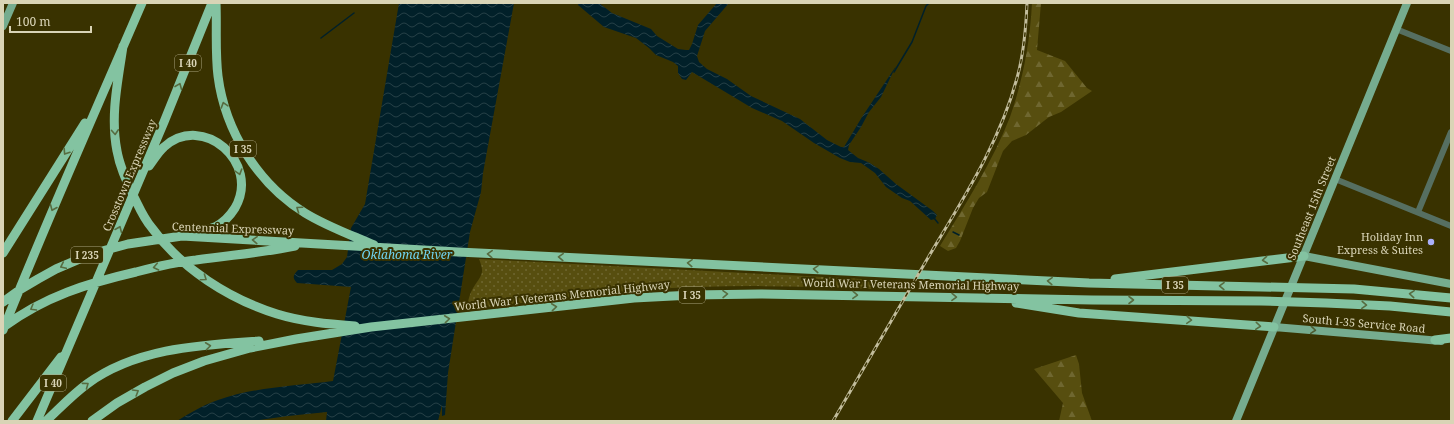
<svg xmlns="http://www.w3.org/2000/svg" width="1454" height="424" viewBox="0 0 1454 424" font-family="'Noto Serif',serif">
<defs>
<pattern id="grass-dots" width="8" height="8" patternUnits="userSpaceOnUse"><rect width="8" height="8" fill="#574e0f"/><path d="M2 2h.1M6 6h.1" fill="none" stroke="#6f6730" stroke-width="1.8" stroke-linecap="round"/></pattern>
<pattern id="forest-firs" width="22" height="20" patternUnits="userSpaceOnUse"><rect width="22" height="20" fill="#574e0f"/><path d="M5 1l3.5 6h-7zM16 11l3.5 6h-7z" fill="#6f6730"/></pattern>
<pattern id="water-waves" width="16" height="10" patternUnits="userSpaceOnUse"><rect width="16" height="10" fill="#012029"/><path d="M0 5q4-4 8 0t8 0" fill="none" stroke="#254046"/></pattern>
</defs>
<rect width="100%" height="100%" fill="#393200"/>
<!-- grass -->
<path fill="url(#grass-dots)" d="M479,259L880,280L874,289C798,286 721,284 644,290C585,295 526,303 467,309C468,300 470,292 475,285C483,273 484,272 479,259Z"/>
<!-- forest -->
<path fill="url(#forest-firs)" d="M1032,3H1041L1037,50L1065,61L1087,88L1092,91L1061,112L1049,117L1026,135L1012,141L1003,151L987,192L979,198L973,208L960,241L956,248L948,251L940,246C965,205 993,161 1010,117C1023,80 1030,42 1032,3Z
M1076,355L1079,364L1082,393L1092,421H1059L1063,403L1034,369Z"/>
<!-- water -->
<path fill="url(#water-waves)" d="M399,3H514L483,173L481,192L470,232L448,373L445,415L442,416V405L438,421H326L327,412L288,416L252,421H177C190,413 203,405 218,400C254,387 295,386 333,381L351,287L297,283C292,278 293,275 298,270H332L342,264L347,257L351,228L365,204Z
M579,3H599L612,13L651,29L657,36L678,49L686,50H689L692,44L698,25L717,3H729L705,31L697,56L699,62L707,69L727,79L751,96L800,119L827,140L841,147H844L862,117L896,66L881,97L869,112L861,127L849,145L848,150L858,158L870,163L879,169L896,184L933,211L937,215L935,219L931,220L910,201L902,198L886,187L875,173L861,163L850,162L840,158L814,143L782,121L752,108L692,72L686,80L682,79L678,73V66L673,62L656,55L649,48L636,38L604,27L578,5Z"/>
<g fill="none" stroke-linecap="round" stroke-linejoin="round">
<!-- stream -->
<path stroke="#012029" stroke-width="1.5" d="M321,38L354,13
M894,72L912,42L926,6L929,3
M934,218L938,223
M953,232L959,235"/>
<!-- minor -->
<path stroke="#566f61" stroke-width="6" d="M1396,29L1451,51
M1335,179L1451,226
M1418,212L1451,132"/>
<!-- major -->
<path stroke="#76ac8f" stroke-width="8" d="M3,26L13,3
M1304,256L1451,284
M1274,327L1441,341
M1236,421L1407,3"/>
<!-- highway -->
<path stroke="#83c3a1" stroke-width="9" d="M216,3C217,27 215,52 218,76C225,131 258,184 305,213C326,226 351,235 374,245
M123,46C118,81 110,116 117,151C120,168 127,182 134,197C139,207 144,219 152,228C182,269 229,299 277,314C303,322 329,324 355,326
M149,166C154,160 158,152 164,147C203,112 261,163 235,208C230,216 223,223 215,227C208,230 199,232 192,234
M3,253L85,123
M1115,279L1304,256
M3,302L21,289L38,279L56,269L91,254L128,244L182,236L458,252L1089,283L1354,289L1451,298
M1016,303L1079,313L1274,327
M5,326C44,297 88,283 136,272C155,267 176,262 196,260C229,255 262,253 295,246
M3,330C47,220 95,112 142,3
M1435,340L1451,338
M12,421L61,357
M37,421L164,122L212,3
M46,421C60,408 72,395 87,384C136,348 200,345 259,341
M92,421L117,403L145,387L173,373L204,361L250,348L296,339L371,327L634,298L692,295L761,294L1092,300L1261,301L1326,303L1390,306L1451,312"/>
<defs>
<path id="rail" d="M833,421C865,366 897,311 929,256C963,199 1000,142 1017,78C1024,53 1026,28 1027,3"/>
</defs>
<!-- rail casing -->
<use href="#rail" stroke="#c2bd9c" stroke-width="3"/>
<!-- rail -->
<use href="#rail" stroke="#393200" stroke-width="1.5" stroke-dasharray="4.5" stroke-linecap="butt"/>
</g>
<!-- one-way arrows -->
<defs><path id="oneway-chevron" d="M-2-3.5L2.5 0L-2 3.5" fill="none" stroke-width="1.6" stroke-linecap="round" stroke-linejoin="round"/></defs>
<g stroke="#576c40">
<use href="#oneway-chevron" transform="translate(179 86) rotate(-68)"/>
<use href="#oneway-chevron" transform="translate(224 105) rotate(-107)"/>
<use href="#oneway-chevron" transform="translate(115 132) rotate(86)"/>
<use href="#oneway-chevron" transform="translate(66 152) rotate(123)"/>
<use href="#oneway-chevron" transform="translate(239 172) rotate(73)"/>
<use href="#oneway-chevron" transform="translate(53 208) rotate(113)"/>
<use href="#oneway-chevron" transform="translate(299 209) rotate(-145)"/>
<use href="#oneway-chevron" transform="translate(119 229) rotate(-67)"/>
<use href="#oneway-chevron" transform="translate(255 240) rotate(-177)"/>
<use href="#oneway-chevron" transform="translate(490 254) rotate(-177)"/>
<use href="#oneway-chevron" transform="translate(561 257) rotate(-177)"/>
<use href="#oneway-chevron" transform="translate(1265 260) rotate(174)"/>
<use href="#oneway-chevron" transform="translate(690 263) rotate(-177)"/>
<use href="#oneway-chevron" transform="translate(63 266) rotate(155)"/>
<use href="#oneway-chevron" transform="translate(156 267) rotate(169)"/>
<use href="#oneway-chevron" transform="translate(816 269) rotate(-177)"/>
<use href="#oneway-chevron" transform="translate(204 278) rotate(35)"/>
<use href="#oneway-chevron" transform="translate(1050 281) rotate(-177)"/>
<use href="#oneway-chevron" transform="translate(1222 286) rotate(-179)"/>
<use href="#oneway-chevron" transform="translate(725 294) rotate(-1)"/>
<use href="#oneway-chevron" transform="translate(1412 294) rotate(-175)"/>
<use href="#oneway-chevron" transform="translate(855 295) rotate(2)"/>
<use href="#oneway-chevron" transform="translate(954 297) rotate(1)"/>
<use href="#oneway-chevron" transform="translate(1131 300)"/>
<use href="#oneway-chevron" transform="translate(1364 305) rotate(3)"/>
<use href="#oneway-chevron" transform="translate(554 307) rotate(-6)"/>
<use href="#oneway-chevron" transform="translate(33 308) rotate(150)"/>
<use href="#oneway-chevron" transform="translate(447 319) rotate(-6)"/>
<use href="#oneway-chevron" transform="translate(1189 320) rotate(4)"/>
<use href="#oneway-chevron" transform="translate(1258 326) rotate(5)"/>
<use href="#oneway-chevron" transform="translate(208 346) rotate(-7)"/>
<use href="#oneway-chevron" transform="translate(86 385) rotate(-36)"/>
<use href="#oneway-chevron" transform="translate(136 392) rotate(-31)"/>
</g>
<use stroke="#4e5d32" href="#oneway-chevron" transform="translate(1313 330) rotate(5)"/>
<!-- markers -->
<circle fill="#aab0fb" stroke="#393200" stroke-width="1.5" cx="1431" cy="242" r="4"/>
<g text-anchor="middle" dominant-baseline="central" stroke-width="4" stroke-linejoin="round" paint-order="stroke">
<!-- shield labels -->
<g fill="#393200" stroke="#a9a37f" stroke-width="1">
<rect x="175" y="55" width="26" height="16" rx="3"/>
<rect x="230" y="141" width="26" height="16" rx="3"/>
<rect x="71" y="247" width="32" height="16" rx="3"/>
<rect x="1162" y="277" width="26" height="16" rx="3"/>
<rect x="679" y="287" width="26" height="16" rx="3"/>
<rect x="40" y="375" width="26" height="16" rx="3"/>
</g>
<g font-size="10" font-weight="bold" fill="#d9d4b6">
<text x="188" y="63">I 40</text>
<text x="243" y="149">I 35</text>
<text x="87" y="255">I 235</text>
<text x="1175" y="285">I 35</text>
<text x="692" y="295">I 35</text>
<text x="53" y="383">I 40</text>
</g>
<!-- street labels -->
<g font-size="11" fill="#d9d4b6" stroke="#393200">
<text transform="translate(129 175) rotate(-67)">Crosstown Expressway</text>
<text transform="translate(1311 208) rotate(-68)">Southeast 15th Street</text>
<text transform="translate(233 228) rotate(2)">Centennial Expressway</text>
<text transform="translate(911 284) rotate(1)">World War I Veterans Memorial Highway</text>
<text transform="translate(562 295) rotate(-6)">World War I Veterans Memorial Highway</text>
<text transform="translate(1364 323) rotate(5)">South I-35 Service Road</text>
</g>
<!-- poi labels -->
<g font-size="11" fill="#d9d4b6" stroke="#393200" text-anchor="end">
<text x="1423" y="236">Holiday Inn<tspan x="1423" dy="13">Express &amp; Suites</tspan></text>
</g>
<!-- water labels -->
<g font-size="12" font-style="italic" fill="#6fd5f4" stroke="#393200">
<text x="407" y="254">Oklahoma River</text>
</g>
</g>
<!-- border -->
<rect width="1454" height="424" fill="none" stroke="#d9d4b6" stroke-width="8"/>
<!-- scale -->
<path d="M10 26v6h81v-6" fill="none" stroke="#d9d4b6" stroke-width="2"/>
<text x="16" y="26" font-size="12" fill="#d9d4b6" stroke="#393200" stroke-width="3" paint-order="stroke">100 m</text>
</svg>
